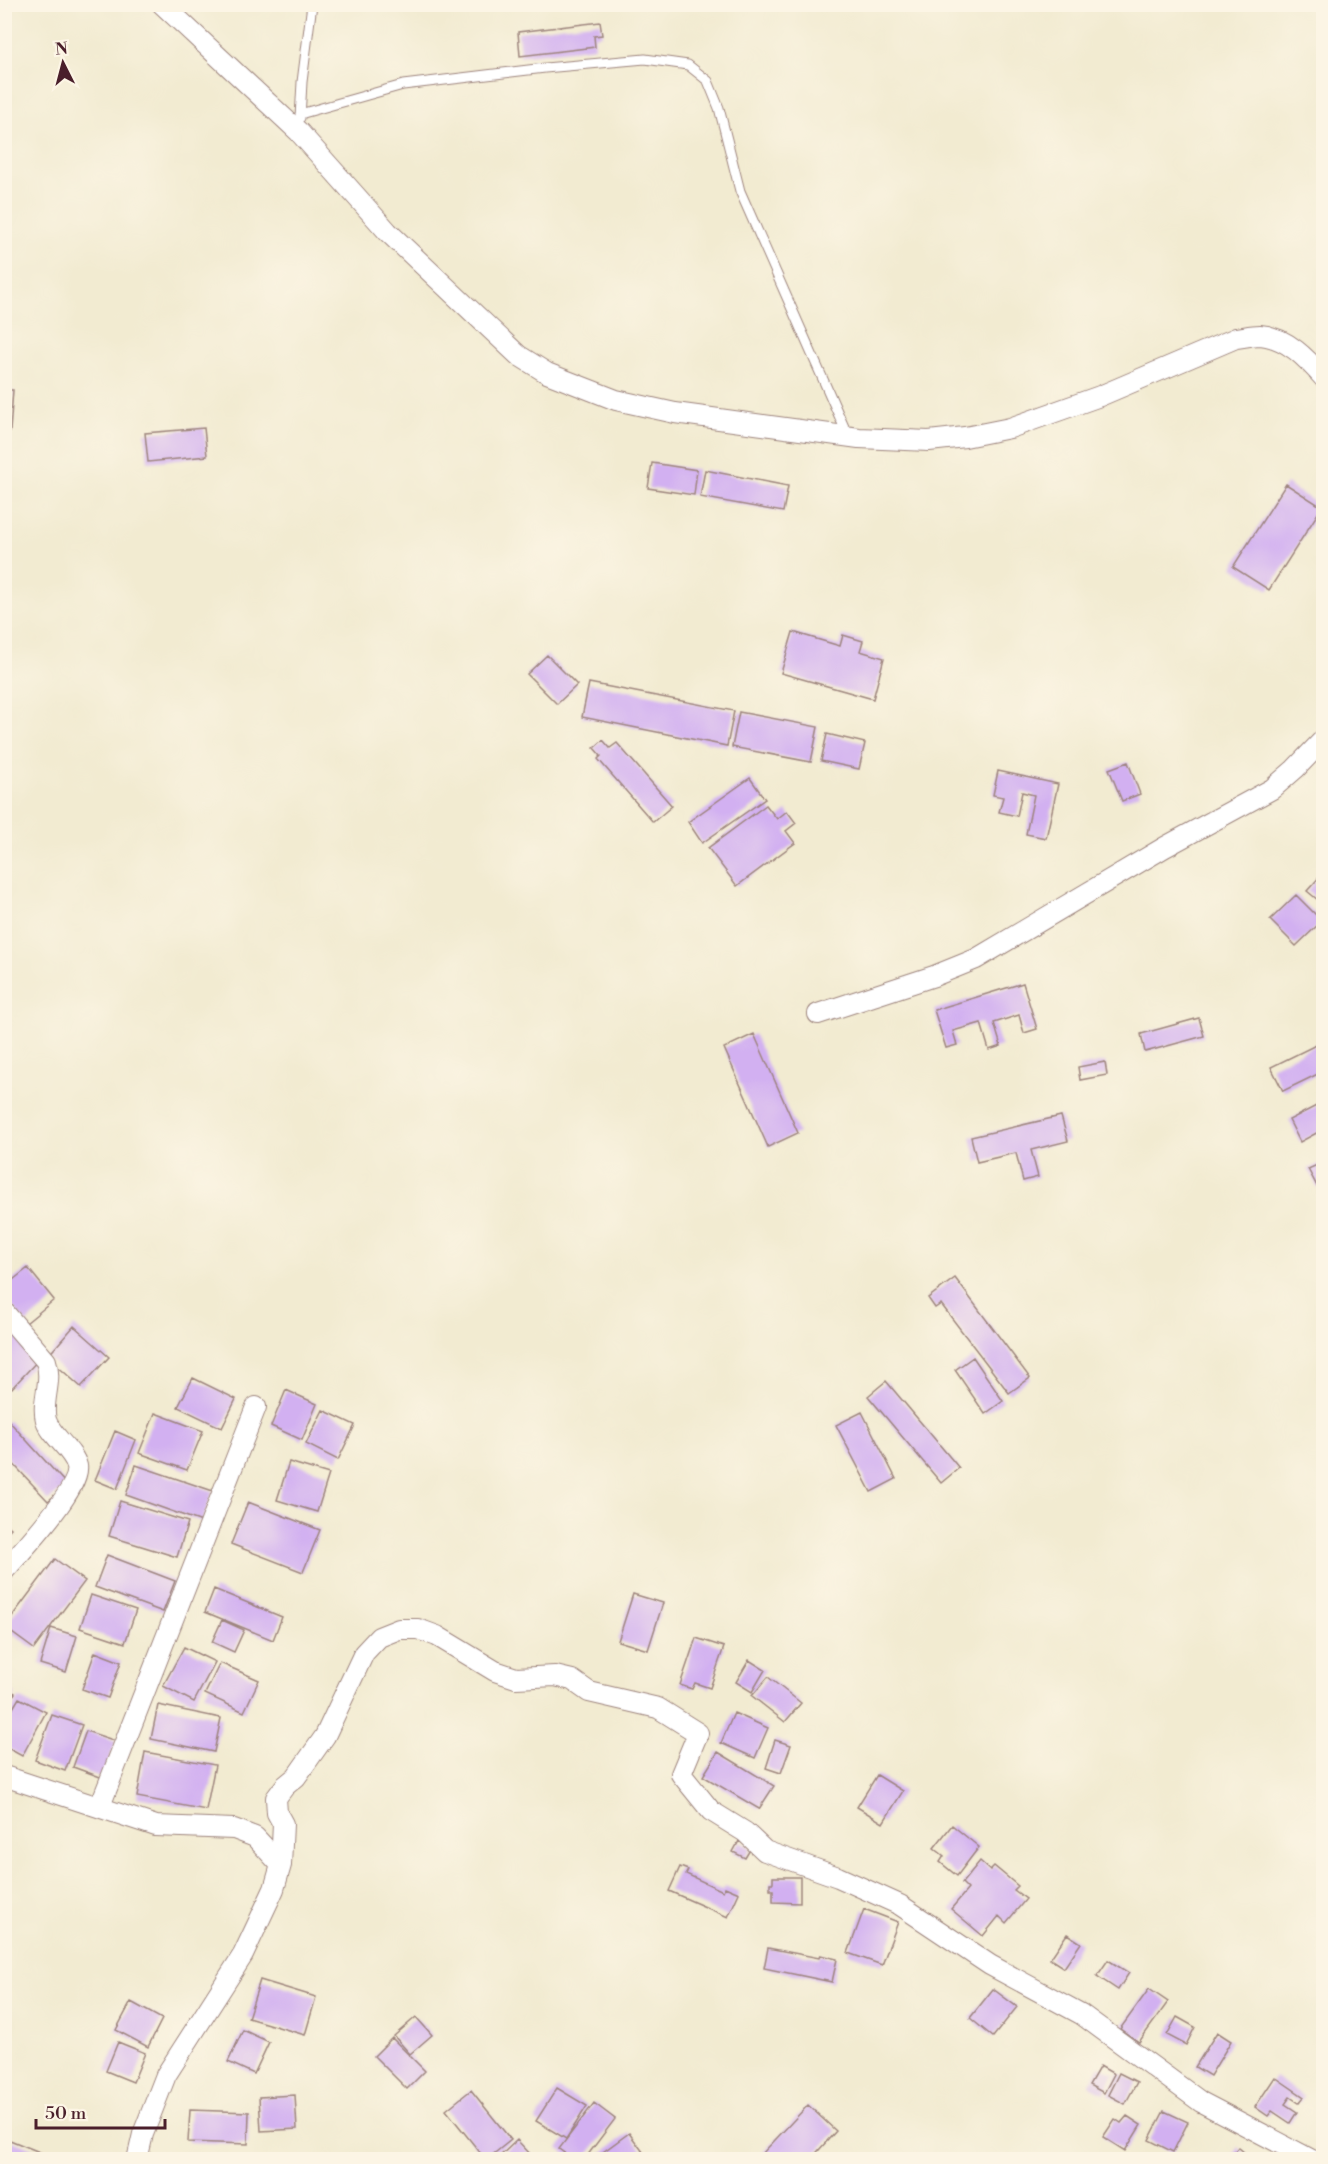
<svg xmlns="http://www.w3.org/2000/svg" width="1328" height="2164" viewBox="0 0 1328 2164" font-family="'Libre Bodoni',serif">
<rect width="100%" height="100%" fill="#fcf5e5"/>
<filter id="ink" filterUnits="userSpaceOnUse"><feTurbulence type="fractalNoise" baseFrequency=".0167" numOctaves="2"/><feDisplacementMap in="SourceGraphic" scale="12" xChannelSelector="R" yChannelSelector="G"/><feConvolveMatrix kernelMatrix="1 2 1 2 8 2 1 2 1" color-interpolation-filters="sRGB"/></filter>
<filter id="wash" filterUnits="userSpaceOnUse"><feTurbulence type="fractalNoise" baseFrequency=".008" numOctaves="4" result="noise"/><feDisplacementMap in="SourceGraphic" scale="24" xChannelSelector="R" yChannelSelector="G"/><feGaussianBlur stdDeviation="1.35" result="paint"/><feColorMatrix in="noise" values="0 0 0 0 0 0 0 0 0 0 0 0 0 0 0 0 0 1.4 0 .05"/><feComposite in="paint" operator="in"/></filter>
<g filter="url(#wash)">
<rect width="100%" height="100%" fill="#f2ebd1"/>
<g id="blocks">
<!-- building -->
<path fill="#d2b0f1" d="M600,22L602,35L594,36L595,47L520,56L518,32Z
M4,390H13L10,431H4Z
M204,428L207,456L148,462L145,433Z
M652,463L697,470L694,495L648,488Z
M705,470L788,486L783,512L700,497Z
M1286,484L1322,507L1269,590L1233,567Z
M793,632L840,646L843,635L863,641L860,651L884,658L873,699L781,673Z
M547,655L577,685L557,704L527,674Z
M589,683L734,711L727,746L582,717Z
M739,712L818,727L811,762L732,747Z
M827,734L865,743L859,769L821,761Z
M603,740L610,748L617,743L672,806L653,822L598,759L601,756L594,748Z
M1128,762L1140,794L1122,801L1109,769Z
M998,771L1058,784L1046,838L1026,834L1034,795L1022,792L1017,816L999,812L1003,797L993,795Z
M750,778L765,799L702,843L688,822Z
M766,805L777,819L787,811L796,823L786,831L795,843L737,886L708,848Z
M1324,872V905L1307,891Z
M1296,895L1322,921L1296,946L1270,920Z
M1023,983L1037,1029L1024,1033L1019,1015L994,1023L1001,1046L989,1050L981,1023L953,1031L957,1045L946,1048L934,1010Z
M1199,1018L1204,1036L1145,1052L1141,1034Z
M754,1034L798,1133L768,1147L724,1048Z
M1324,1041V1071L1283,1091L1271,1067Z
M1105,1062L1107,1075L1080,1080L1078,1067Z
M1324,1102V1129L1300,1142L1289,1120Z
M1061,1116L1068,1141L1031,1150L1038,1177L1023,1181L1016,1153L977,1162L971,1137Z
M1324,1162V1186L1318,1188L1308,1169Z
M28,1268L54,1300L26,1323L4,1296V1287Z
M955,1278L1030,1378L1009,1393L941,1304L935,1308L928,1298Z
M4,1324L41,1357L12,1388L4,1381Z
M74,1326L109,1357L81,1387L47,1357Z
M973,1357L1003,1401L985,1414L955,1370Z
M193,1378L236,1399L222,1428L178,1407Z
M886,1381L959,1468L941,1483L868,1396Z
M286,1390L317,1404L302,1440L271,1426Z
M323,1410L355,1425L338,1460L306,1444Z
M862,1412L896,1479L871,1492L836,1425Z
M155,1413L203,1431L187,1470L139,1453Z
M9,1421L67,1485L48,1501L4,1454V1424Z
M115,1431L136,1440L117,1489L95,1480Z
M289,1462L329,1474L317,1512L277,1500Z
M136,1465L213,1491L202,1522L126,1495Z
M120,1501L188,1522L177,1557L109,1536Z
M248,1502L320,1530L303,1572L231,1544Z
M4,1522L11,1528L4,1535Z
M107,1555L175,1581L163,1612L95,1587Z
M55,1559L85,1581L34,1649L4,1627Z
M214,1589L282,1617L273,1640L205,1612Z
M633,1594L663,1603L648,1650L618,1641Z
M91,1595L136,1610L125,1643L80,1628Z
M222,1620L244,1630L234,1652L212,1642Z
M51,1628L77,1636L66,1672L40,1664Z
M696,1638L724,1647L710,1688L695,1683L692,1689L680,1685Z
M184,1647L215,1662L194,1702L163,1686Z
M95,1652L121,1662L108,1698L82,1689Z
M749,1660L765,1670L752,1692L736,1682Z
M220,1663L259,1680L244,1712L205,1694Z
M768,1677L801,1703L785,1722L752,1696Z
M4,1687L15,1693L4,1710Z
M19,1698L46,1712L22,1756L4,1746V1723Z
M158,1705L221,1718L214,1752L151,1739Z
M734,1713L768,1728L755,1758L721,1743Z
M52,1715L82,1725L65,1771L35,1760Z
M86,1731L116,1741L103,1778L73,1767Z
M775,1740L791,1745L781,1773L766,1768Z
M145,1752L215,1765L206,1810L137,1797Z
M718,1752L774,1786L759,1809L703,1776Z
M877,1775L903,1791L883,1823L857,1807Z
M952,1825L979,1847L957,1876L940,1862L944,1856L934,1848Z
M739,1841L751,1848L745,1858L733,1852Z
M980,1861L990,1870L994,1866L1018,1886L1014,1890L1026,1899L1006,1923L999,1916L983,1936L951,1909L968,1889L962,1883Z
M680,1867L688,1870L686,1874L723,1891L725,1887L739,1893L728,1917L669,1891Z
M773,1877H800V1903L773,1902V1890H770V1883H773Z
M864,1909L898,1922L882,1965L848,1953Z
M1067,1934L1081,1943L1064,1968L1050,1959Z
M768,1948L819,1958L820,1955L837,1959L832,1982L764,1968Z
M1108,1960L1129,1973L1118,1990L1097,1976Z
M260,1980L316,1997L305,2035L248,2018Z
M993,1989L1017,2007L993,2037L970,2018Z
M1149,1989L1168,2002L1139,2042L1120,2029Z
M131,2002L162,2019L148,2047L116,2030Z
M416,2017L432,2035L410,2054L394,2036Z
M1177,2017L1195,2027L1186,2045L1167,2035Z
M243,2030L269,2042L254,2074L228,2062Z
M1217,2032L1231,2041L1210,2076L1195,2067Z
M392,2038L425,2071L407,2089L374,2056Z
M118,2042L145,2053L133,2082L106,2071Z
M1100,2066L1114,2074L1104,2093L1089,2085Z
M1119,2073L1137,2082L1125,2104L1108,2095Z
M1275,2077L1304,2097L1299,2103L1290,2097L1285,2104L1297,2112L1290,2123L1272,2111L1268,2116L1255,2107Z
M557,2088L587,2106L566,2139L536,2121Z
M471,2090L511,2140L486,2160L446,2110Z
M295,2095L297,2129L261,2131L259,2097Z
M594,2103L615,2119L584,2160H574L559,2149Z
M808,2105L836,2131L810,2160H761L759,2157Z
M190,2110L249,2112L248,2144L188,2142Z
M1164,2111L1188,2122L1173,2152L1149,2140Z
M1127,2116L1141,2125L1125,2151L1103,2137L1115,2119L1121,2123Z
M629,2133L649,2160H603L599,2155Z
M5,2138L42,2153L40,2160H4Z
M517,2140L533,2157L530,2160H496Z
M1238,2147L1253,2160H1228Z"/>
</g>
</g>
<g filter="url(#ink)">
<use href="#blocks" fill-opacity="0" stroke="#9e857e" stroke-width="1.5"/>
<g fill="none" stroke-linecap="round" stroke-linejoin="round">
<defs>
<path id="lane" d="M300,114L403,85L545,68L645,59L688,65L708,81L719,108L740,191L848,436
M300,118L302,82L312,4"/>
<path id="street" d="M162,4L299,132L388,232L518,355L547,373L616,400L675,413L859,438L929,441L965,437L1010,428L1100,396L1236,338C1244,337 1252,335 1260,335C1287,337 1307,359 1324,378
M818,1014L934,976L976,959L1165,847L1272,789L1295,769L1324,739
M4,1312L46,1361C53,1381 41,1402 46,1420C51,1436 73,1450 77,1466C82,1487 19,1554 4,1571
M4,1776L156,1826L234,1829L255,1837L281,1865L274,1889L243,1955L166,2075L143,2134L137,2160
M100,1806L256,1407
M281,1865L283,1824L277,1813L276,1798L285,1786L296,1777L325,1736L364,1653L379,1637L399,1629H418L437,1636L495,1671L516,1678L555,1676L572,1680L589,1692L658,1708L698,1733L681,1774L711,1811L745,1832L765,1851L838,1877L900,1905L990,1965L1081,2014L1201,2102L1312,2160"/>
</defs>
<!-- lane casing -->
<use href="#lane" stroke="#9e857e" stroke-width="11"/>
<!-- street casing -->
<use href="#street" stroke="#9e857e" stroke-width="22"/>
<!-- lane -->
<use href="#lane" stroke="#fff" stroke-width="9"/>
<!-- street -->
<use href="#street" stroke="#fff" stroke-width="20"/>
</g>
</g>
<!-- margin -->
<rect width="1328" height="2164" fill="none" stroke="#fcf5e5" stroke-width="24"/>
<!-- north arrow -->
<g transform="translate(63 63) rotate(354)" stroke="#fcf5e5" stroke-width="4.5" paint-order="stroke">
<path d="M0-4.5L10 22L0 15L-10 22Z" fill="#4a1f2b"/>
<text y="-9" font-size="16" font-weight="bold" text-anchor="middle" fill="#4a1f2b">N</text>
</g>
<!-- scale -->
<path d="M36 2119v9h129v-9" fill="none" stroke="#4a1f2b" stroke-width="3"/>
<text x="45" y="2119" font-size="18" fill="#4a1f2b" stroke="#fcf5e5" stroke-width="4.5" paint-order="stroke">50 m</text>
</svg>
